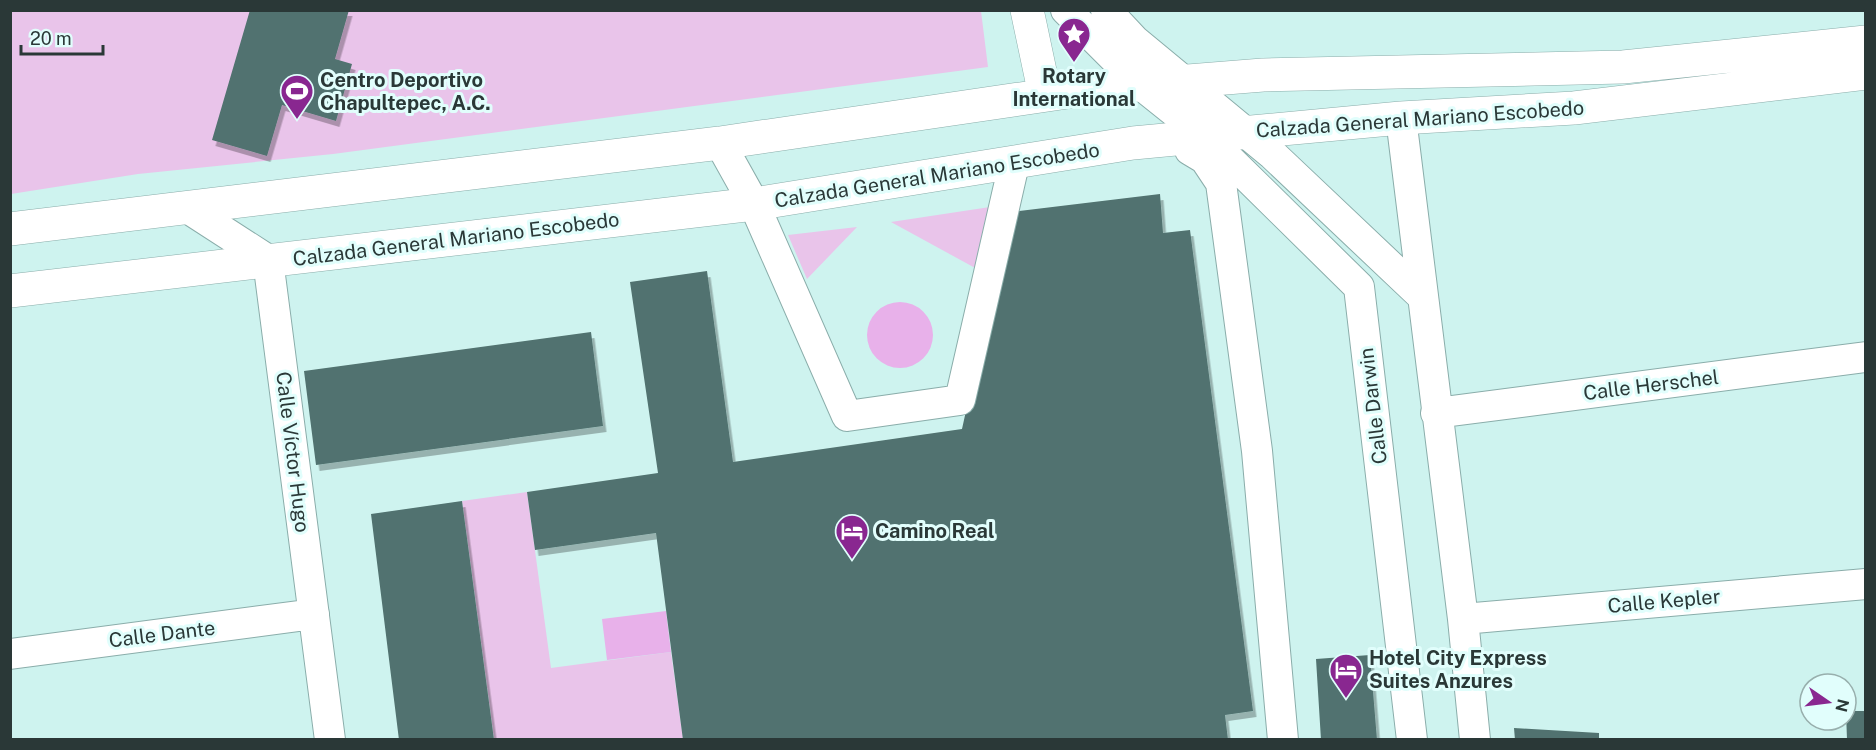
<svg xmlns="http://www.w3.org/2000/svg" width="1876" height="750" viewBox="0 0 1876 750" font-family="'Public Sans',sans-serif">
<defs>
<filter id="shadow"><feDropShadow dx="3.5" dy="6" stdDeviation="0" flood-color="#0004"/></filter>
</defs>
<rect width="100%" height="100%" fill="#cef3ef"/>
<!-- green -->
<path fill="#e9c4ea" d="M11,11H981L988,67L333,154L138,174L11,194Z
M990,207L977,269L891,222Z
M857,227L807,279L788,235Z
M527,492L551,668L671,652L683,739H494L462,501Z"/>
<!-- water -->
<path fill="#e8b1ea" d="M867 335a33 33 0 1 1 66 0a33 33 0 1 1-66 0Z
M666,611L671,652L607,660L602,619Z"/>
<!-- building -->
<path fill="#51726f" filter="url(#shadow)" d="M250,10H349L335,59L352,64L336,121L282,105L267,156L212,140Z
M1160,194L1163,233L1190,230L1253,711L1225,715L1228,740H683L656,533L535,550L527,492L658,473L630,282L707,271L733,462L962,429L1010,212Z
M591,332L603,426L316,465L304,371Z
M462,501L494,740H399L371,514Z
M1370,655L1377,740H1321L1316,659Z
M1846,711H1866V740H1847Z
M1514,728L1599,733V740H1515Z"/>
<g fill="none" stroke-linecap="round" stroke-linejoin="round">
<defs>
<path id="minor" d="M1066,10L1140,84L1205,136L1232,162L1359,287L1412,740
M1106,10L1134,40L1273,155L1422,296
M1401,118L1463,619L1475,740
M720,143L754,204L847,416L960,400L1014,164
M1190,150L1205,159L1221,183L1257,451L1283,740
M186,207L268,260L330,740
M1436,413L1866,357
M1463,619L1866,584
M10,654L314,614"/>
<path id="major" d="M1027,10L1045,95
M10,229L720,143L1088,89L1263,75L1623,67L1866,42
M10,291L754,204L1133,143L1401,118L1574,108L1866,73"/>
</defs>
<!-- minor casing -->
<use href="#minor" stroke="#8aadaa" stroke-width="32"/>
<!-- major casing -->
<use href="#major" stroke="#8aadaa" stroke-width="34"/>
<!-- minor -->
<use href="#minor" stroke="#fff" stroke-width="30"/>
<!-- major -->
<use href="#major" stroke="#fff" stroke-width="33"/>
</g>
<!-- icons -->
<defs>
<symbol id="sight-pin" viewBox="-11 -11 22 30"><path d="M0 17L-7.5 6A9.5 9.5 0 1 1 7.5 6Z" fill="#892790" stroke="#e1fefc"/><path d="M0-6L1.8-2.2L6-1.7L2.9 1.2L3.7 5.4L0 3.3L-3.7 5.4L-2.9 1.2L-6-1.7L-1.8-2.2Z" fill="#fff"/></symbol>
<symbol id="stadium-pin" viewBox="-11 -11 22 30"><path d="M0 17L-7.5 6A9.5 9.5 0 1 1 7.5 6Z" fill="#892790" stroke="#e1fefc"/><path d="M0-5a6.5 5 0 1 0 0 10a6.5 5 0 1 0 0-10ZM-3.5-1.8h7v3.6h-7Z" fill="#fff"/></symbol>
<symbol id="hotel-pin" viewBox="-11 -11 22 30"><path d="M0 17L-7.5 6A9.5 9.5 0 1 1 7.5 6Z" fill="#892790" stroke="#e1fefc"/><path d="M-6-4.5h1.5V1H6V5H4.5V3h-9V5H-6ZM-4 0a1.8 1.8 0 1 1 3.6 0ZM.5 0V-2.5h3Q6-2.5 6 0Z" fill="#fff"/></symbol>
</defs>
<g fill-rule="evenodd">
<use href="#sight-pin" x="1055" y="15" width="38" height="52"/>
<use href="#stadium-pin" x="278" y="72" width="38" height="52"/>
<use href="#hotel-pin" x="833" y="512" width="38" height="52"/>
<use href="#hotel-pin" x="1327" y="651" width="38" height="52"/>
</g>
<g text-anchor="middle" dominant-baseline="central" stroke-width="6" stroke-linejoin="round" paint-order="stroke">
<!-- poi labels -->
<g font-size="20" font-weight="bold" fill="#2a3837" stroke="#e1fefc" text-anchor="start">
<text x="1074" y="76" text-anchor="middle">Rotary<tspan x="1074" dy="23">International</tspan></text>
<text x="320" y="80">Centro Deportivo<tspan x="320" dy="23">Chapultepec, A.C.</tspan></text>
<text x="875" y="531">Camino Real</text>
<text x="1369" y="658">Hotel City Express<tspan x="1369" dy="23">Suites Anzures</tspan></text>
</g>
<!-- street labels -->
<g font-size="20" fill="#2a3837" stroke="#e1fefc">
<text transform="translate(1420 119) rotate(-4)">Calzada General Mariano Escobedo</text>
<text transform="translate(937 175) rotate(-9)">Calzada General Mariano Escobedo</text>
<text transform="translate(456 239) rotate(-7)">Calzada General Mariano Escobedo</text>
<text transform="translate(1651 385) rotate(-7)">Calle Herschel</text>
<text transform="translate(1373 406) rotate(-97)">Calle Darwin</text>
<text transform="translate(293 452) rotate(83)">Calle Víctor Hugo</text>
<text transform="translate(1664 601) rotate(-5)">Calle Kepler</text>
<text transform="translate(162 634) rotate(-7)">Calle Dante</text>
</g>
</g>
<!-- border -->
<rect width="1876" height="750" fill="none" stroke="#2a3837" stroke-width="24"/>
<!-- north arrow -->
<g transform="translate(1828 702) rotate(104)"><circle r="28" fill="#e1fefc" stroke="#98afad" stroke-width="1.5"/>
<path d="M0-4.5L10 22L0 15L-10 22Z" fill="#892790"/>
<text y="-9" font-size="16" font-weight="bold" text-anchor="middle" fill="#2a3837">N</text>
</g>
<!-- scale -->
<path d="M21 45v9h82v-9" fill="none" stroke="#2a3837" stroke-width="3"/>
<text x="30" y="45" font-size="18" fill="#2a3837" stroke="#e1fefc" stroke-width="4.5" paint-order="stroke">20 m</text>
</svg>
